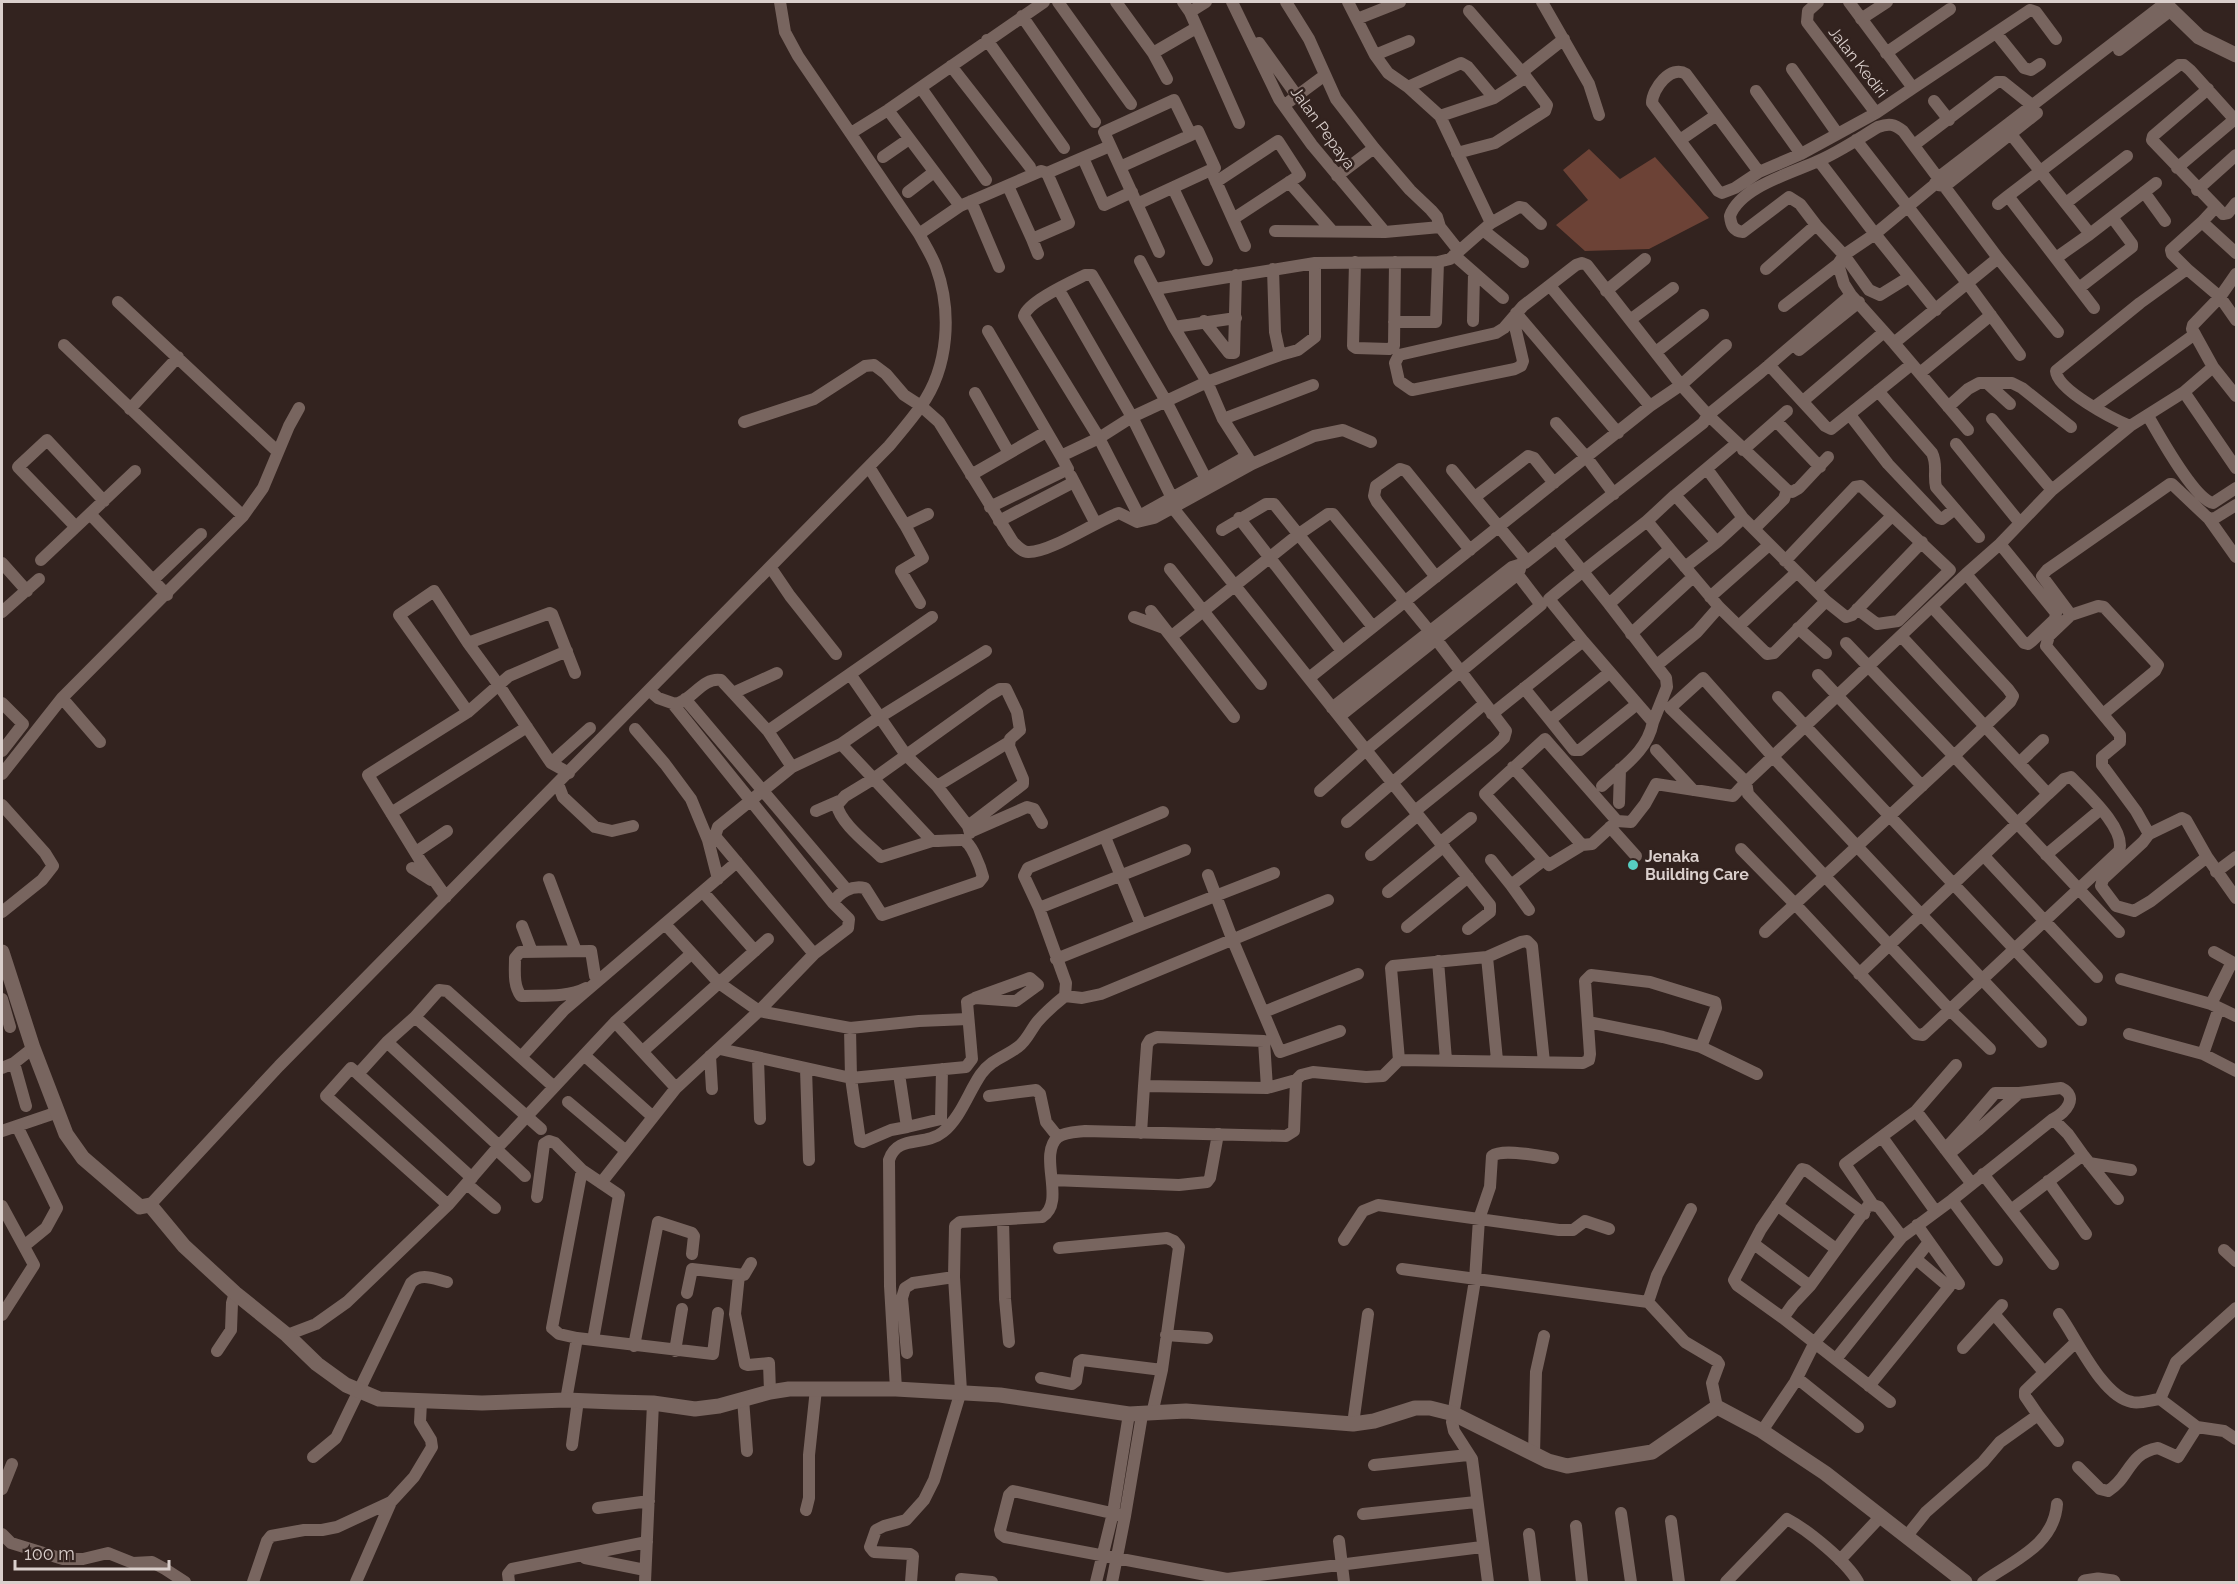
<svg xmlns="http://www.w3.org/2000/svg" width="2238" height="1584" viewBox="0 0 2238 1584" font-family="Raleway,sans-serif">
<rect width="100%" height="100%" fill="#33231f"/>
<!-- green -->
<path fill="#6c4236" d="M1589,149L1620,179L1655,157L1709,218L1649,249L1585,251L1556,225L1588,200L1563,170Z"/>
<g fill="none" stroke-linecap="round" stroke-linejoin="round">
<!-- minor -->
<path stroke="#78655f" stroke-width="12" d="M1058,2L1131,104
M1116,2L1153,53L1167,79
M1183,2L1190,12L1206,2
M1232,2L1279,99L1312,145L1385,232
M1542,2L1589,84L1599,115
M1818,2L1808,11L1807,22L1876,113
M1849,2L1913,88L2030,10L2036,12L2056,39
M1190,12L1239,123
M1022,16L1095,122
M1357,19L1400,2
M1861,19L1887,2
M1996,33L2024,68L2031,70L2040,64
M987,40L1064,148
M1259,43L1297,96
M2119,50L2170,11
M1153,53L1196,28
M1886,53L1950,9
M1375,55L1409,41
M951,66L1030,167
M1792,69L1837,133
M1522,72L1564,39
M1408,87L1461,63L1468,67L1494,98
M921,88L986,180
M2208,89L2153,136L2152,140L2223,214L2228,213L2236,203
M1756,91L1801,154
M1290,101L1325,75
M1934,101L1949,120
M888,110L960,206L919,234
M1440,116L1494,98L1526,77L1469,11
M2006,128L2090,234L2156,183
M851,133L888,110L1044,2
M1680,140L1715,116
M1856,140L1968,284L2020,355
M1914,145L1997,82H2003L2033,106
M1457,153L1495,143L1545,111L1547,105L1526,77
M883,157L909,139
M1083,158L1104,205L1132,192
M1819,161L1875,234L1936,310
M1120,167L1191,135L1174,100L1104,132C1122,172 1141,212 1159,252
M2177,168L2235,119
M1759,172L1686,74C1671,64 1652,89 1652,103L1718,191L1722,193L1735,188L1759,172L1801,154L1876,113L1913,88
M1337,176L1374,148
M1214,177L1245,246
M1216,182L1278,141L1300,175L1233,219
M1289,182L1333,232
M1938,185L1945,186L2037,113
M1008,186L1032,239L1069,223L1047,173
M1173,188L1207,260
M2197,190L2236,155
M908,192L934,172
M2144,192L2165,221
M2008,196L2179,65H2184L2190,70L2236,121
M971,201L999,267
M2066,203L2127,156
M1137,204L1215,168L1198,131L1191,135
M1998,204L2008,196L2094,308
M960,206L1041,171L1047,173L1110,146
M2215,208L2202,222L2236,253
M1491,223L1519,207L1524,208L1541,224
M1816,225L1800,204L1789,197L1743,232C1733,231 1731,225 1730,216C1740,187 1792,173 1818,161C1839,152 1858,139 1878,127C1889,123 1894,124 1903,131L1998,258L2058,332
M1440,227L1459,251
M1483,230L1523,262
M1275,231L1385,232L1440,227L1437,217L1431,210L1410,190L1374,148L1336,99L1309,39L1286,2
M1032,239L1038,254
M1454,255L1503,298
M2056,258L2090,234
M1140,261L1174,327L1207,382L1223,419L1252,464
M1355,262L1353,346L1356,348L1389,349L1394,346L1395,262
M1838,264L1844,284L1851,295L1894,343L1998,258
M1273,269L1275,332L1280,355L1298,350L1315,337V263
M1766,269L1816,225L1844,255L1869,290L1880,295L1909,277
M2187,269L2220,297L2236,320
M2236,274L2220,297L2193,325L2192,329L2213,367L2236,396
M1550,286L1650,406
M2079,288L2132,247V244L2112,217
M1155,289L1315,263L1438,262L1450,259L1491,223L1440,116L1408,87L1388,73L1375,55L1348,2
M1059,290L1132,417L1172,498
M1606,291L1645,259
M118,302L278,452
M1784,306L1838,264L1844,255L1875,234L1934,185L1939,177L2164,4
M1516,313L1618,433
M1513,318L1523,361L1521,366L1515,369L1412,390L1399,381L1395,363L1399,355L1496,333L1504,328L1523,306L1576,265L1582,263L1587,265L1681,385L1708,415L1787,490L1792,492L1799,488L1828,457
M1630,320L1673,288
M1204,321L1229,353H1234L1236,275
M1473,321L1474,274
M1394,322H1436L1438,262
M1174,327L1236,318
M988,331L1061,456
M1894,343L1968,430
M64,345L243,516
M1799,350L1859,302
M1656,352L1703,315
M1769,365L1825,426L1831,429L1912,364
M1920,373L1991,315
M1987,383L2010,404
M1878,391L1932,453C1938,465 1933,475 1936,487L1979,537
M2184,392L2236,468
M975,393L1009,453
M1803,401L1884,332
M1948,407L1968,389L1979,383H2012L2022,388L2071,427
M2094,407L2195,334
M130,409L178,357
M1850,415L1888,464L1939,518L1942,519L1955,509
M2148,416C2159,435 2194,499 2213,503L2236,488
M1223,419L1313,385
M1992,419L2052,490
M744,422L814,399L865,366L874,365L886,374L904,395L921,406L939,422L1013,542C1017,546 1022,552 1028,552C1050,553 1096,521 1119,513L1137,522L1154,518L1252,464L1314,436L1343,430L1371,442
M1777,422L1820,467
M1556,423L1587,458L1614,494
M2130,426C2113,419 2057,390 2056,371L2140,303L2187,269L2172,254L2171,250L2202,222
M1956,444L2020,523
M1743,450L1787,411
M869,467L905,525L928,514
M1707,469L1743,518
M1452,470L1527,561
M971,475L1046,432
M1071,476L1096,524
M1675,495L1737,443
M1475,497L1528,456L1534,458L1554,483
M2236,505L2215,518L2209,519L2172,484H2170L2047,570L2042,576L2071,615L2049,636L2046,646L2120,735V742L2102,757V765L2136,811L2149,834L2143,842L2103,879L2101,886L2116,906L2134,911L2151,901L2207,857L2236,898
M990,507L1068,469L1061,456L1099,438L1132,417L1207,382L1280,355
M1173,508L1366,750L1320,791
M90,514L167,595
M1139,516L1099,438L1024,316C1027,302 1071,282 1085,275H1092L1166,401L1206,479
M1239,518L1342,651
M1134,519L1247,456
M2209,519L2236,557
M999,521L1074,482
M1647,521L1675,495L1717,542L1743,518L1826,601L1846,617L1852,615L1922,542
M905,525L923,558L901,571L920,603
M76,527L18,467L47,440L104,501
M1754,529L1784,499L1787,490
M1222,530L1266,504H1274L1373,627
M1556,538L1609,604L1670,549L1647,521C1614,547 1581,572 1549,599L1583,641
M1670,549L1719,607L1767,654L1774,653L1826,601
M41,560L135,471
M1785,561L1855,487L1861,486L1950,570L1898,621L1877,624L1857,609
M2,563L27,591
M1685,567L1717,542
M771,568L790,596L836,654
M1170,569L1261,684
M1966,574L2024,643L2028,644L2032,641L2055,619L2056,613L2000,544
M1436,577L1377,502L1374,496L1376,486L1400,469L1406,471L1470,550
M153,580L201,534
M1816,590L1892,516
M1710,597L1769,545
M1609,604L1666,678L1667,687L1653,722
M1932,607L2008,689L2013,696L2010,702L1954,756L2119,932
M1151,611L1234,717
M2,612L39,579
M2071,615L2098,606L2104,607L2158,665L2155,671L2103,714
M1134,617L1164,628
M1740,625L1797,572
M1798,628L1826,653
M1631,634L1693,577
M1172,636L1299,534L1328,514H1333L1436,639L1506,731L1504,738L1496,746L1415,811
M468,643L550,613L552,614L575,673
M1657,665L1697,632L1719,607
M1609,673L1550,720L1574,750H1580L1637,704
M850,674L906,755L937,786L968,826L970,833
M1818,675L1922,786
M1309,678L1650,406L1681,385L1726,345
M1524,688L1550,720
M650,691L658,698L675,704C693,700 702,677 721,680L768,731
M733,693L777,673
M1778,697L2081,1020
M62,698L100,742
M685,699L847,890
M2,703L23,724L2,751
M1332,708L1512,567L1525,563L1703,423L1708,415L1761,372L1851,295
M468,712L399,615L434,591L468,643L498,684L551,763L569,773
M1492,714L1583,641L1653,722C1647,752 1623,766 1602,786
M1340,716L1518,574L1520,569
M635,729L665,764L691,799L708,840L718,879
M1656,750L1693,790
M551,763L590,728
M2019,763L2043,740
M792,767L841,744L880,717L986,651
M1513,767L1582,845
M2,774L62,698L243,516L263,488L289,426L299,408
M558,784L563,797L595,827L612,831L633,826
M937,786L1009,742
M1619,803L1620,769
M2,805L45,853L53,866L42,880L2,912
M816,811L839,801
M391,813L527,727
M1347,822L1484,704
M1610,827L1636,856
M970,832L1027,807L1034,809L1042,823
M2149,834L2182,818L2186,820L2207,857
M932,841L881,857C868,844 840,823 837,805L845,796L873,779L990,695L1000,689H1006L1017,712L1020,730L1010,739L1009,746L1023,779V784L968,826
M1441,842L1471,818
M1741,849L1795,904L1916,1034L1923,1035L2119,851C2127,829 2085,792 2071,777L2064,779L2048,794
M416,852L447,831
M1371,855L1418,815
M2046,855L2101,809
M1984,856L2097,977
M1491,860L1511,885L1544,860L1549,865L1582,845L1592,844L1617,821L1631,822L1645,804L1656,784L1733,796L1746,782L1670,708L1703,678L1774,758L2041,1042
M1544,860L1485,794L1545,739L1617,821
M412,868L431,880
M2216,872L2236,857
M1208,875L1233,941L1280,1052L1340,1031
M549,879L576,951
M1511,885L1529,910
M703,892L755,951
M1388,892L1444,846
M446,897L420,860L368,775L468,712L509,676L567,651
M833,903C839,892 852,885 865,888L882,915L979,882L983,877C981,869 971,840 962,840C952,840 942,841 932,841L841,744
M1039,908L1185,850
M665,924L719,983L759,1011L850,1028L919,1021L968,1019
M1141,925L1274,873
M522,926L532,952
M1407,927L1468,877
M1468,929L1490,912V905L1366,750L1541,605L1512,567
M1765,932L1954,756L1846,643
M2214,952L2232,962
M814,954L715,836L718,827L792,767L768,731L932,617
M1487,957L1521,942L1527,941L1532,946L1544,1062
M1056,959L1141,925L1105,837
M1438,961L1446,1060
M1859,974L2048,794L1901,636
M2121,979L2211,1004L2236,1016
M586,988C567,998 541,995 521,996C513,985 515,971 515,958L520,952L591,951L595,976L599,980
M1065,996L1082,998L1101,994L1328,900
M2,999L10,1027
M2211,1004L2232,962L2236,964
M1264,1012L1358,974
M415,1017L387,1042L358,1074L351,1068L326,1096L448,1205
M615,1022L676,1088
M1588,1022L1663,1037L1701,1047
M850,1028L851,1078L860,1141L863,1142L891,1130L907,1127
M2129,1034L2203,1054L2236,1071
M387,1042L499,1146
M720,1049L851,1078L966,1067L972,1059L967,1002L975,998L1030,978L1038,985L1016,1001L975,998
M1990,1049L1950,1010L1748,794L1746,782L1966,574L2000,544L2052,490L2130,426L2184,392L2213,367
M643,1051L768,939
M2203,1054L2219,1008
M584,1055L653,1117
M522,1056L564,1010L737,862
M710,1056L712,1089
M758,1058L760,1119
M1399,1060L1391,968L1393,966L1487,957L1497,1060
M14,1063L26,1106
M2,1068L14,1063L33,1048
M806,1069L809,1160
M358,1074L472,1178
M899,1074L907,1127L941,1119L942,1069
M1267,1088L1264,1041L1157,1037L1150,1040L1147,1045L1144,1086L1267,1088L1296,1080L1301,1075L1313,1072L1366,1077L1383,1076L1399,1060L1583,1063L1589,1060L1590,1054L1585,981L1591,975L1650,982L1715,1002L1716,1008L1701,1047L1757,1074
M989,1096L1036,1090L1040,1094L1046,1122L1058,1137
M568,1102L626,1151
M1916,1111L1972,1184
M2053,1119L2068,1134L2083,1155
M17,1126L57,1208L46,1228L24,1246
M541,1129L415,1017L439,990L447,991L553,1086
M2,1131L58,1112
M1141,1133L1144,1086
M1882,1137L1936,1212
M496,1149L525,1176
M1945,1149L1970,1122
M1949,1154L1978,1130
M2089,1163L2131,1170
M1983,1174L2011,1210L2083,1155L2118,1199
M1052,1180L1179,1185L1207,1182L1210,1178L1218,1134
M2048,1181L2086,1234
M601,1183L676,1088L759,1011L814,954L848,928L849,919L833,903L673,704
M467,1184L495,1208
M537,1197L544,1144L549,1141L555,1143L582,1170
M1952,1200L1997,1260
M150,1205L279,1066L889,446C900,433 911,420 921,406C949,367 952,311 936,267C932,256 925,245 919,234L798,56L785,32L780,2
M1777,1205L1836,1249
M1873,1205L1845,1164L1916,1111L1956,1065
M2,1206L34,1265L2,1315
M1691,1209L1657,1275L1648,1302L1685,1342L1717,1361L1719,1364L1712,1383L1717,1407
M2011,1210L2053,1264
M1003,1220L1005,1299L1009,1342
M1917,1225L1959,1284
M1344,1240L1363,1211L1378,1205L1559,1230H1573L1585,1221L1609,1229
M1754,1244L1810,1286
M1059,1248L1167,1238L1174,1241L1179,1247L1162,1370L1152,1414
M2224,1250L2236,1261
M1402,1269L1648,1302
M739,1275L735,1314L745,1364L748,1365L769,1363L770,1392
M687,1293L692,1269L744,1275L751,1263
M1994,1314L2044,1372
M2059,1314C2076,1337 2102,1397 2132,1402C2140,1404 2151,1400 2160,1399L2197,1427L2224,1431L2236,1439
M1783,1318L1737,1285L1734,1280L1761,1229L1802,1169L1806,1170L1864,1214
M287,1335L316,1324L347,1302L448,1205L499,1146L615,1022L691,954
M1166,1335L1207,1338
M577,1338L559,1334L552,1328L582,1170L619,1195L593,1340
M634,1346L658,1222L692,1233L694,1236L692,1254
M1963,1348L2002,1305
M217,1351L231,1330L232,1303L235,1293
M675,1351L682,1309
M907,1353L902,1298L905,1288L913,1283L954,1277
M1836,1359L1929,1242
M1041,1378L1072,1384L1076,1381L1079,1362L1082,1360L1162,1370
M1797,1378L1858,1427
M1869,1386L1949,1287L1916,1259
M896,1389L890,1286L889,1160C897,1134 925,1147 943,1132C961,1117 968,1093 981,1074C992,1059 1005,1057 1018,1047C1027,1041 1031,1029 1038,1021C1046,1012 1055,1004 1065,996L1066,983L1039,908L1024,876L1028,868L1163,812
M743,1399L747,1451
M2160,1399L2176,1362L2236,1308
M566,1400L577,1338L713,1354L718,1313
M1890,1402L1783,1318L1793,1304L1810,1286L1868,1206L1873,1205L1879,1207L1902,1237L1952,1200L2053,1119C2065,1113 2080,1097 2061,1088L2019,1093H1995L1970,1122L1978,1130L2019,1093
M2038,1415L2058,1441
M1353,1424L1368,1314
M1762,1431L1795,1382L1815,1342L1902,1237
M572,1445L578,1400
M1534,1454L1536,1372L1544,1336
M313,1457L336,1438L411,1283C421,1272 434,1279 447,1282
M1374,1465L1468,1455
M2078,1467L2100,1489L2108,1491C2130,1478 2128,1453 2158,1448L2178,1457L2197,1427
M2,1489L12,1464
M598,1508L649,1501
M806,1510L809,1498V1455L816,1389
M1621,1513L1631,1582
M1363,1514L1476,1502
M1125,1516L1013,1491L1009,1495L1000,1530L1001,1534L1005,1537L1227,1579L1482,1547
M1671,1521L1679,1582
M1576,1526L1582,1582
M2,1534L11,1543L63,1559H83L108,1553L133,1563L152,1562L165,1569L185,1582
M1529,1534L1535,1582
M1906,1537L1926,1512L1983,1462L2000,1442L2038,1415L2025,1396V1391L2075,1343
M1339,1541L1344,1582
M585,1558L645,1570
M1840,1560L1881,1516
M961,1579L992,1582
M253,1582L267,1541L271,1536L304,1530H322L337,1527L391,1502L414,1477L432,1447L431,1440L420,1422L421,1402
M356,1582L391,1502
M509,1582L508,1574L512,1569L647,1542
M645,1582L653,1403
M911,1582L913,1556L910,1554L874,1552L870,1547L876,1530L884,1526L906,1520L924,1500L934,1480L961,1391L954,1277L955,1226L960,1222L1042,1217C1067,1202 1037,1155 1058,1137C1065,1132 1077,1132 1085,1131L1286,1136L1294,1131L1296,1080
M1096,1582L1113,1513L1129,1414
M1112,1582L1125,1516L1142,1415
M1488,1582L1472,1459L1454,1431L1452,1422L1475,1280L1479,1219L1490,1187L1492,1156C1503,1148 1538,1156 1553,1158
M1726,1582L1787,1519C1808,1530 1847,1562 1858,1582
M1983,1582C2012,1561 2054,1546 2057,1504"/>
<!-- tertiary -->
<path stroke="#78655f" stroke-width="15" d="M2163,2L2199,37L2236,55
M2,952L33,1048L66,1134L83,1158L140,1207L150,1205L184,1246L235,1293L287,1335L317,1364L346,1385L379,1399L482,1403L566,1400L615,1402L653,1403L695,1409L719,1406L770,1392L789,1389H896L1000,1395L1129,1414L1186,1411L1353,1424L1374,1421L1415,1408H1430L1454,1414L1548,1461L1567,1466L1652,1452L1717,1407L1762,1431L1825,1473L1965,1582
M2085,1582L2098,1580L2113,1582"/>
</g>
<!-- markers -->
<circle fill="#57cec2" stroke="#33231f" stroke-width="2" cx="1633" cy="865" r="6"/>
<g text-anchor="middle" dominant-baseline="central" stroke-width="5" stroke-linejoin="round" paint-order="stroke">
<!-- street labels -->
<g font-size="16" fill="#dacfcc" stroke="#33231f">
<text transform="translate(1858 62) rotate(52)">Jalan Kediri</text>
<text transform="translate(1323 128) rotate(54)">Jalan Pepaya</text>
</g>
<!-- poi labels -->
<g font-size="16" font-weight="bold" fill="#dacfcc" stroke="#33231f" text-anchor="start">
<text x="1645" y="856">Jenaka<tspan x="1645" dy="18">Building Care</tspan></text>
</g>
</g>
<!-- border -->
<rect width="2238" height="1584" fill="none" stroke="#dacfcc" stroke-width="6"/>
<!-- scale -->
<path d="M15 1560v9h154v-9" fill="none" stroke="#dacfcc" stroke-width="3"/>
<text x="24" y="1560" font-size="18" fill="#dacfcc" stroke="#33231f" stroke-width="4.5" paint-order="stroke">100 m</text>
</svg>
